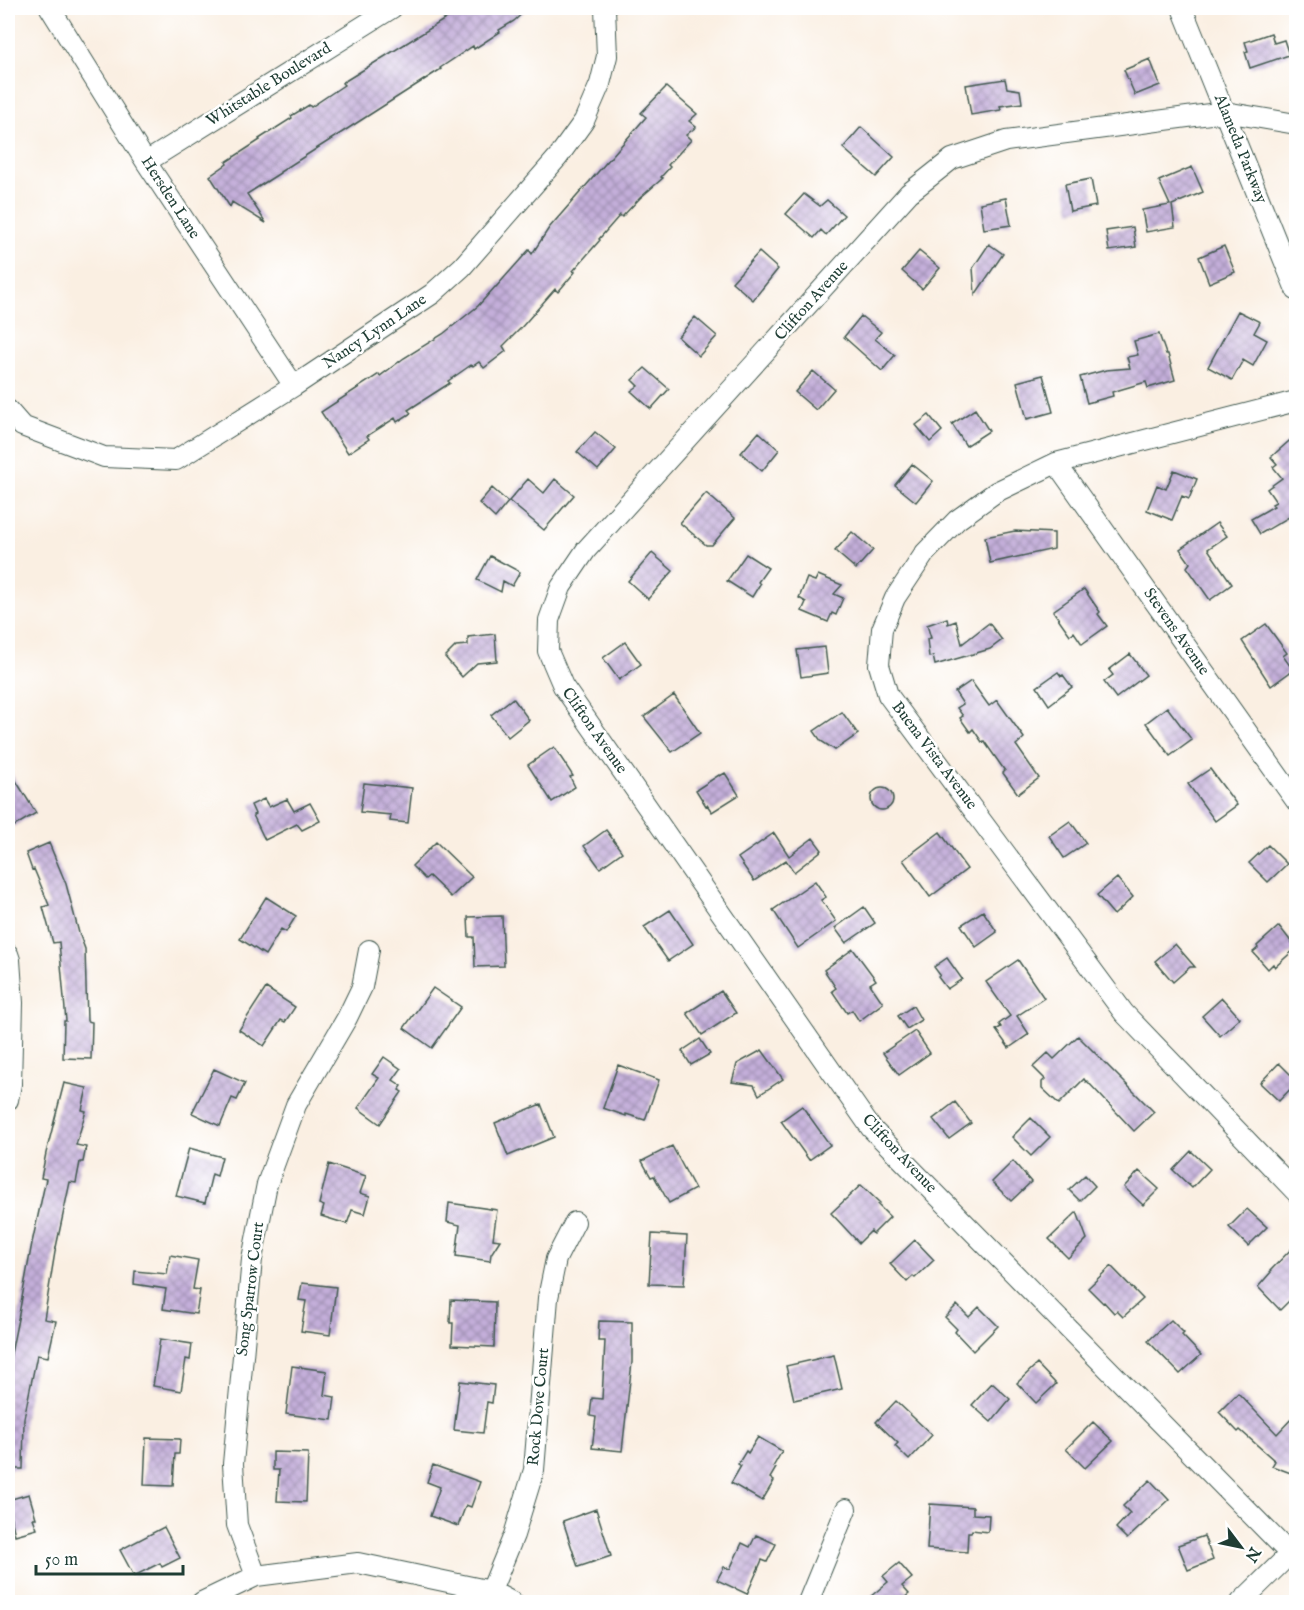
<svg xmlns="http://www.w3.org/2000/svg" width="1304" height="1610" viewBox="0 0 1304 1610" font-family="'IM FELL English',serif">
<defs>
<pattern id="building-cross-hatch" width="8" height="8" patternUnits="userSpaceOnUse" patternTransform="scale(1.5)"><rect width="8" height="8" fill="#c4afda"/><path d="M0 0l8 8M0 8l8-8" fill="none" stroke="#9f90b2"/></pattern>
</defs>
<rect width="100%" height="100%" fill="#fff"/>
<filter id="ink" filterUnits="userSpaceOnUse"><feTurbulence type="fractalNoise" baseFrequency=".0167" numOctaves="2"/><feDisplacementMap in="SourceGraphic" scale="12" xChannelSelector="R" yChannelSelector="G"/><feConvolveMatrix kernelMatrix="1 2 1 2 8 2 1 2 1" color-interpolation-filters="sRGB"/></filter>
<filter id="wash" filterUnits="userSpaceOnUse"><feTurbulence type="fractalNoise" baseFrequency=".008" numOctaves="4" result="noise"/><feDisplacementMap in="SourceGraphic" scale="24" xChannelSelector="R" yChannelSelector="G"/><feGaussianBlur stdDeviation="1.35" result="paint"/><feColorMatrix in="noise" values="0 0 0 0 0 0 0 0 0 0 0 0 0 0 0 0 0 1.4 0 .05"/><feComposite in="paint" operator="in"/></filter>
<g filter="url(#wash)">
<rect width="100%" height="100%" fill="#faefe2"/>
<g id="blocks">
<!-- building -->
<path fill="url(#building-cross-hatch)" d="M463,8H528L514,21L499,30L500,32L474,49L473,46L440,68L441,69L280,172V173L247,194L266,223L232,202L230,207L210,176L227,164L226,162L260,140L259,139L292,118L291,116L309,105L311,107L344,85L342,83Z
M1271,33L1274,43L1284,40L1289,55L1250,68L1245,52L1248,51L1245,42Z
M1150,59L1160,85L1135,95L1124,70Z
M1005,79L1007,88L1020,90L1022,103L1000,106L1001,110L971,115L966,85Z
M666,87L697,114L689,121L696,127L686,135L691,140L668,165L670,167L661,177L663,178L640,198L622,217L620,215L599,239L600,240L573,271L575,272L558,292L555,289L520,329L503,346L506,351L484,368L479,362L473,366L471,365L448,381L450,383L408,410L411,413L397,422L395,418L367,436L369,439L348,453L321,412L379,374L380,376L404,358L443,334L478,306L495,287H496L529,250L532,254L549,228L646,117L641,113Z
M861,127L894,157L876,177L843,148Z
M1192,167L1203,192L1172,205L1175,227L1146,232L1142,210L1170,205L1159,181Z
M1091,179L1096,206L1070,211L1065,184Z
M804,194L820,206L827,200L844,215L826,235L821,230L814,238L786,214Z
M1006,198L1011,225L984,229L980,203Z
M1133,227L1136,247L1109,251L1106,231Z
M989,244L1003,254L975,295L973,268Z
M1224,246L1235,272L1209,283L1199,257Z
M919,251L940,268L922,289L902,271Z
M759,252L778,269L753,300L732,282Z
M1238,311L1260,322L1254,333L1267,340L1253,366L1243,360L1232,380L1208,367Z
M861,316L881,332L875,339L895,355L882,371L844,337Z
M695,317L717,336L699,356L678,337Z
M1159,334L1166,354H1168L1175,380L1148,388L1146,382L1112,392L1113,396L1087,403L1080,377L1106,370L1130,368L1127,357L1138,355L1134,341Z
M645,368L669,389L651,409L631,391L638,386L632,380Z
M813,371L834,389L816,410L795,392Z
M1043,375L1053,412L1027,419L1017,382Z
M975,409L989,431L966,446L952,424Z
M929,415L942,431L930,442L916,425Z
M595,432L616,449L598,470L577,452Z
M759,432L779,450L762,471L741,453Z
M1296,435V513L1260,534L1251,519L1274,506L1272,504L1276,502L1267,489L1282,478L1273,467L1277,464L1271,457Z
M912,464L933,481L916,502L895,485Z
M1174,470L1197,479L1189,499L1182,496L1172,520L1147,510L1157,485L1166,489Z
M528,479L544,493L555,479L574,495L544,530L509,501Z
M492,488L508,502L495,518L479,503Z
M706,493L735,518L712,545H706L680,523Z
M1217,523L1227,536L1208,549L1232,584L1210,600L1187,567L1190,563L1180,549Z
M1015,531L1054,533V549L990,563L985,537Z
M852,532L873,550L856,569L835,551Z
M652,553L673,571L648,599L628,581Z
M746,554L768,568L758,582L760,584L752,597L727,581Z
M490,556L520,572L512,586L503,581L501,592L477,580Z
M818,575L842,585L834,594L843,598L836,615L832,613L828,622L802,611L806,602L799,598L807,578L815,581Z
M1084,589L1100,612L1098,614L1107,626L1082,644L1074,632L1070,635L1053,611Z
M947,618L948,624L956,621L962,644L989,623L1002,640L990,649L935,665L933,656L929,657L927,639L931,638L927,625Z
M1266,624L1287,653L1283,656L1293,670L1271,686L1242,641Z
M495,634L497,661L477,663L462,677L445,657L456,646L468,645V637Z
M625,642L641,664L619,680L603,658Z
M825,647L828,673L801,677L797,650Z
M1130,654L1146,675L1116,698L1104,682L1113,675L1109,670Z
M1058,672L1061,676L1063,675L1072,687L1049,705L1037,687Z
M971,681L989,706L997,700L1024,738L1016,745L1039,778L1018,794L1003,773L1005,771L984,741L982,742L973,729L970,732L960,718L963,716L957,708L963,704L955,692Z
M674,695L700,733L672,752L644,717Z
M513,698L529,720L508,737L491,715Z
M1167,707L1192,740L1170,756L1146,723Z
M842,712L858,734L835,750L821,741L814,731Z
M554,747L573,776L570,777L575,787L552,802L528,765Z
M8,768L36,813L13,827L8,818Z
M1210,769L1237,805L1215,821L1188,784Z
M725,773L739,795L712,812L707,805L706,806L696,790L719,775L720,776Z
M364,783L412,788L408,823L390,821L391,815L360,812Z
M871 799a11 11 0 1 1 22 0a11 11 0 1 1-22 0Z
M264,799L269,807L287,799L294,811L310,803L320,821L302,830L297,824L265,840L253,815L255,814L251,805Z
M1070,821L1086,843L1064,858L1049,836Z
M606,830L622,852L600,868L584,846Z
M940,832L967,869L930,897L903,860Z
M774,833L789,856L813,838L822,850L794,872L786,860L754,881L738,858Z
M436,842L472,877L451,897L429,876L425,879L412,866Z
M49,843L66,884L79,933L85,949L87,1021L92,1022L91,1059L63,1058L64,1021H66L59,942L53,943L43,907L49,905L34,869L32,870L26,853Z
M1268,845L1287,864L1268,882L1249,863Z
M1117,878L1133,897L1114,915L1097,895Z
M815,881L826,897L821,900L836,921L798,948L773,910Z
M266,897L296,916L286,932L281,929L265,955L240,939Z
M864,907L875,923L846,943L835,928Z
M670,910L693,944L668,961L644,927Z
M983,911L997,932L976,947L961,925Z
M502,916L504,966L475,967L474,937H469L468,917Z
M1279,926L1296,948L1275,967L1273,964L1268,969L1253,952L1258,948L1257,946Z
M1175,944L1195,967H1190L1173,982L1155,961Z
M853,949L876,980L870,984L883,1003L859,1021L852,1010L847,1013L832,991L836,988L824,970Z
M947,958L962,979L947,989L938,977L940,975L934,967Z
M1018,960L1044,998L1017,1016L1029,1034L1009,1048L996,1030L1001,1027L999,1024L1010,1016L986,982Z
M266,988L295,1007L285,1022L281,1020L264,1046L239,1030Z
M433,988L461,1007L432,1048L404,1028Z
M721,991L736,1013L702,1035L687,1013Z
M1222,998L1240,1018L1220,1036L1202,1016Z
M913,1006L921,1020L907,1029L898,1016Z
M915,1031L930,1053L899,1075L883,1053Z
M1078,1036L1154,1112L1134,1131L1087,1081L1086,1082L1084,1079L1059,1104L1042,1088V1082L1045,1079L1033,1067L1048,1053L1054,1059Z
M700,1039L710,1054L691,1065L682,1051Z
M762,1050L783,1079L759,1095L754,1085L732,1082L737,1064Z
M384,1057L401,1069L393,1080L402,1086L399,1090L402,1092L380,1124L358,1108L379,1078L372,1074Z
M1279,1063L1296,1080V1083L1279,1101L1260,1083Z
M618,1065L659,1080L645,1120L626,1114V1116L603,1108Z
M214,1069L245,1083L237,1100L232,1098L220,1126L192,1113Z
M64,1083L87,1088L82,1110L86,1111L76,1145L86,1147L83,1162H80L76,1183L70,1182L55,1252L44,1319L56,1321L48,1357L37,1355L24,1418L23,1469H8V1368L19,1314L32,1243L46,1179L41,1178L46,1153Z
M955,1102L971,1123L949,1139L933,1119Z
M541,1104L554,1137L508,1156L495,1123Z
M802,1106L830,1145L809,1160L781,1121Z
M1031,1118L1050,1137L1031,1156L1012,1137Z
M672,1146L695,1189L669,1203L654,1176L651,1177L642,1161Z
M189,1148L222,1157L217,1176L212,1174L205,1203L176,1196Z
M1191,1151L1210,1169L1192,1188L1173,1170Z
M1013,1161L1031,1182L1011,1201L992,1182Z
M329,1164L366,1176L360,1193L370,1196L365,1214L352,1210L347,1224L321,1216L324,1206L319,1204Z
M1139,1171L1159,1189L1143,1205L1124,1187Z
M1085,1175L1095,1186L1080,1201L1069,1190Z
M861,1185L880,1203L878,1205L890,1217L873,1234L871,1231L859,1243L831,1213Z
M449,1203L497,1210L493,1239L500,1240L491,1254L490,1261L456,1256L460,1225L447,1222Z
M1247,1209L1267,1227L1248,1246L1229,1227Z
M1077,1212L1087,1239L1068,1258L1049,1239Z
M652,1234L687,1236L684,1285L649,1284Z
M915,1240L934,1260L915,1278L913,1276L907,1282L890,1264Z
M1296,1244V1294L1280,1310L1258,1287L1271,1272L1270,1271Z
M170,1255L198,1260L193,1289L200,1290L196,1314L163,1309L166,1289L134,1284L135,1271L167,1274Z
M1111,1266L1143,1299L1123,1317L1117,1311L1114,1313L1104,1302L1103,1303L1088,1288Z
M302,1283L336,1287L330,1335L301,1331L306,1301L299,1300Z
M451,1300L495,1302L494,1347L452,1345L453,1323H450Z
M957,1305L969,1317L979,1307L998,1326L973,1351L955,1332L957,1329L945,1317Z
M1171,1320L1184,1333L1182,1335L1201,1355L1180,1374L1148,1341Z
M599,1321L632,1322V1362L622,1451L592,1448L596,1417L590,1416L592,1398L602,1399L605,1341H598Z
M160,1339L192,1344L190,1360L186,1359L181,1391L153,1386Z
M834,1355L842,1389L794,1400L786,1366Z
M1037,1364L1056,1384L1036,1403L1017,1383Z
M292,1366L327,1371L324,1395L335,1397L332,1420L286,1414Z
M460,1381L494,1385L492,1403L487,1402L483,1433L454,1430Z
M992,1383L1010,1399L991,1422L972,1405Z
M1238,1393L1277,1434L1296,1414V1475L1272,1466L1275,1461L1240,1430L1238,1432L1219,1412Z
M896,1401L932,1435L909,1460L895,1446L898,1443L876,1422Z
M1093,1422L1113,1441L1085,1468L1066,1449Z
M758,1437L782,1451L773,1467L776,1468L770,1478L774,1481L762,1501L731,1483L741,1466L738,1464L746,1451L748,1453Z
M146,1438L180,1439L179,1454H175L173,1486L144,1485Z
M273,1452L308,1453L306,1502L277,1501L279,1470H273Z
M433,1465L480,1482L471,1507L466,1505L458,1526L430,1516L440,1487L427,1482Z
M1150,1480L1169,1500L1127,1539L1116,1528L1130,1513L1123,1506Z
M29,1494L36,1518H33L37,1529L15,1535L8,1506V1500Z
M930,1504L973,1507V1514L989,1515L988,1532L972,1530L971,1532H968L967,1552L927,1549Z
M596,1509L611,1556L578,1567L563,1521Z
M164,1527L180,1558L162,1567L160,1563L134,1576L120,1550Z
M756,1535L776,1544L767,1562L762,1560L747,1594L717,1580L724,1567L730,1569L742,1543L750,1547Z
M1204,1536L1213,1560L1188,1570L1178,1545Z
M899,1563L912,1578L902,1586L909,1594L899,1602H864L888,1582L883,1576Z"/>
</g>
</g>
<g filter="url(#ink)">
<use href="#blocks" fill-opacity="0" stroke="#40584e" stroke-width="1.5"/>
<g fill="none" stroke-linecap="round" stroke-linejoin="round">
<defs>
<path id="minor" d="M50,8L146,162L294,386
M1182,8L1296,290
M1296,124L1225,112L1006,141L952,159L909,193L586,550L561,587L549,620L548,651L563,686L871,1128L1296,1560
M146,162L392,8
M1296,401L1056,463L996,492L957,520L925,553L895,598L882,629L879,665L888,695L1124,1013L1296,1192
M8,410L22,426L104,457L176,460L294,386L432,294L462,267L558,157L584,121L600,84L607,56L605,8
M1056,463L1296,801
M8,954L10,960L13,1003L11,1084L8,1100
M256,1576L237,1525L233,1464L252,1259L267,1184L296,1105L347,1018L362,987L369,950
M491,1591L514,1535L534,1470L548,1298L556,1259L575,1222
M202,1602L256,1576L358,1563L491,1591L512,1602
M808,1602L846,1509
M1241,1602L1296,1548"/>
</defs>
<!-- minor casing -->
<use href="#minor" stroke="#40584e" stroke-width="22"/>
<!-- minor -->
<use href="#minor" stroke="#fff" stroke-width="20"/>
</g>
</g>
<g text-anchor="middle" dominant-baseline="central" stroke-width="5" stroke-linejoin="round" paint-order="stroke">
<!-- street labels -->
<g font-size="16" fill="#1f3d34" stroke="#fff">
<text transform="translate(269 85) rotate(-32)">Whitstable Boulevard</text>
<text transform="translate(1240 149) rotate(68)">Alameda Parkway</text>
<text transform="translate(170 198) rotate(57)">Hersden Lane</text>
<text transform="translate(812 301) rotate(-48)">Clifton Avenue</text>
<text transform="translate(375 332) rotate(-34)">Nancy Lynn Lane</text>
<text transform="translate(1176 632) rotate(55)">Stevens Avenue</text>
<text transform="translate(594 731) rotate(55)">Clifton Avenue</text>
<text transform="translate(934 756) rotate(53)">Buena Vista Avenue</text>
<text transform="translate(899 1154) rotate(47)">Clifton Avenue</text>
<text transform="translate(251 1289) rotate(-83)">Song Sparrow Court</text>
<text transform="translate(539 1407) rotate(-85)">Rock Dove Court</text>
</g>
</g>
<!-- margin -->
<rect width="1304" height="1610" fill="none" stroke="#fff" stroke-width="30"/>
<!-- north arrow -->
<g transform="translate(1241 1547) rotate(122)" stroke="#ffffff" stroke-width="4.5" paint-order="stroke">
<path d="M0-4.5L10 22L0 15L-10 22Z" fill="#1f3d34"/>
<text y="-9" font-size="16" font-weight="bold" text-anchor="middle" fill="#1f3d34">N</text>
</g>
<!-- scale -->
<path d="M36 1565v9h147v-9" fill="none" stroke="#1f3d34" stroke-width="3"/>
<text x="45" y="1565" font-size="18" fill="#1f3d34" stroke="#ffffff" stroke-width="4.5" paint-order="stroke">50 m</text>
</svg>
